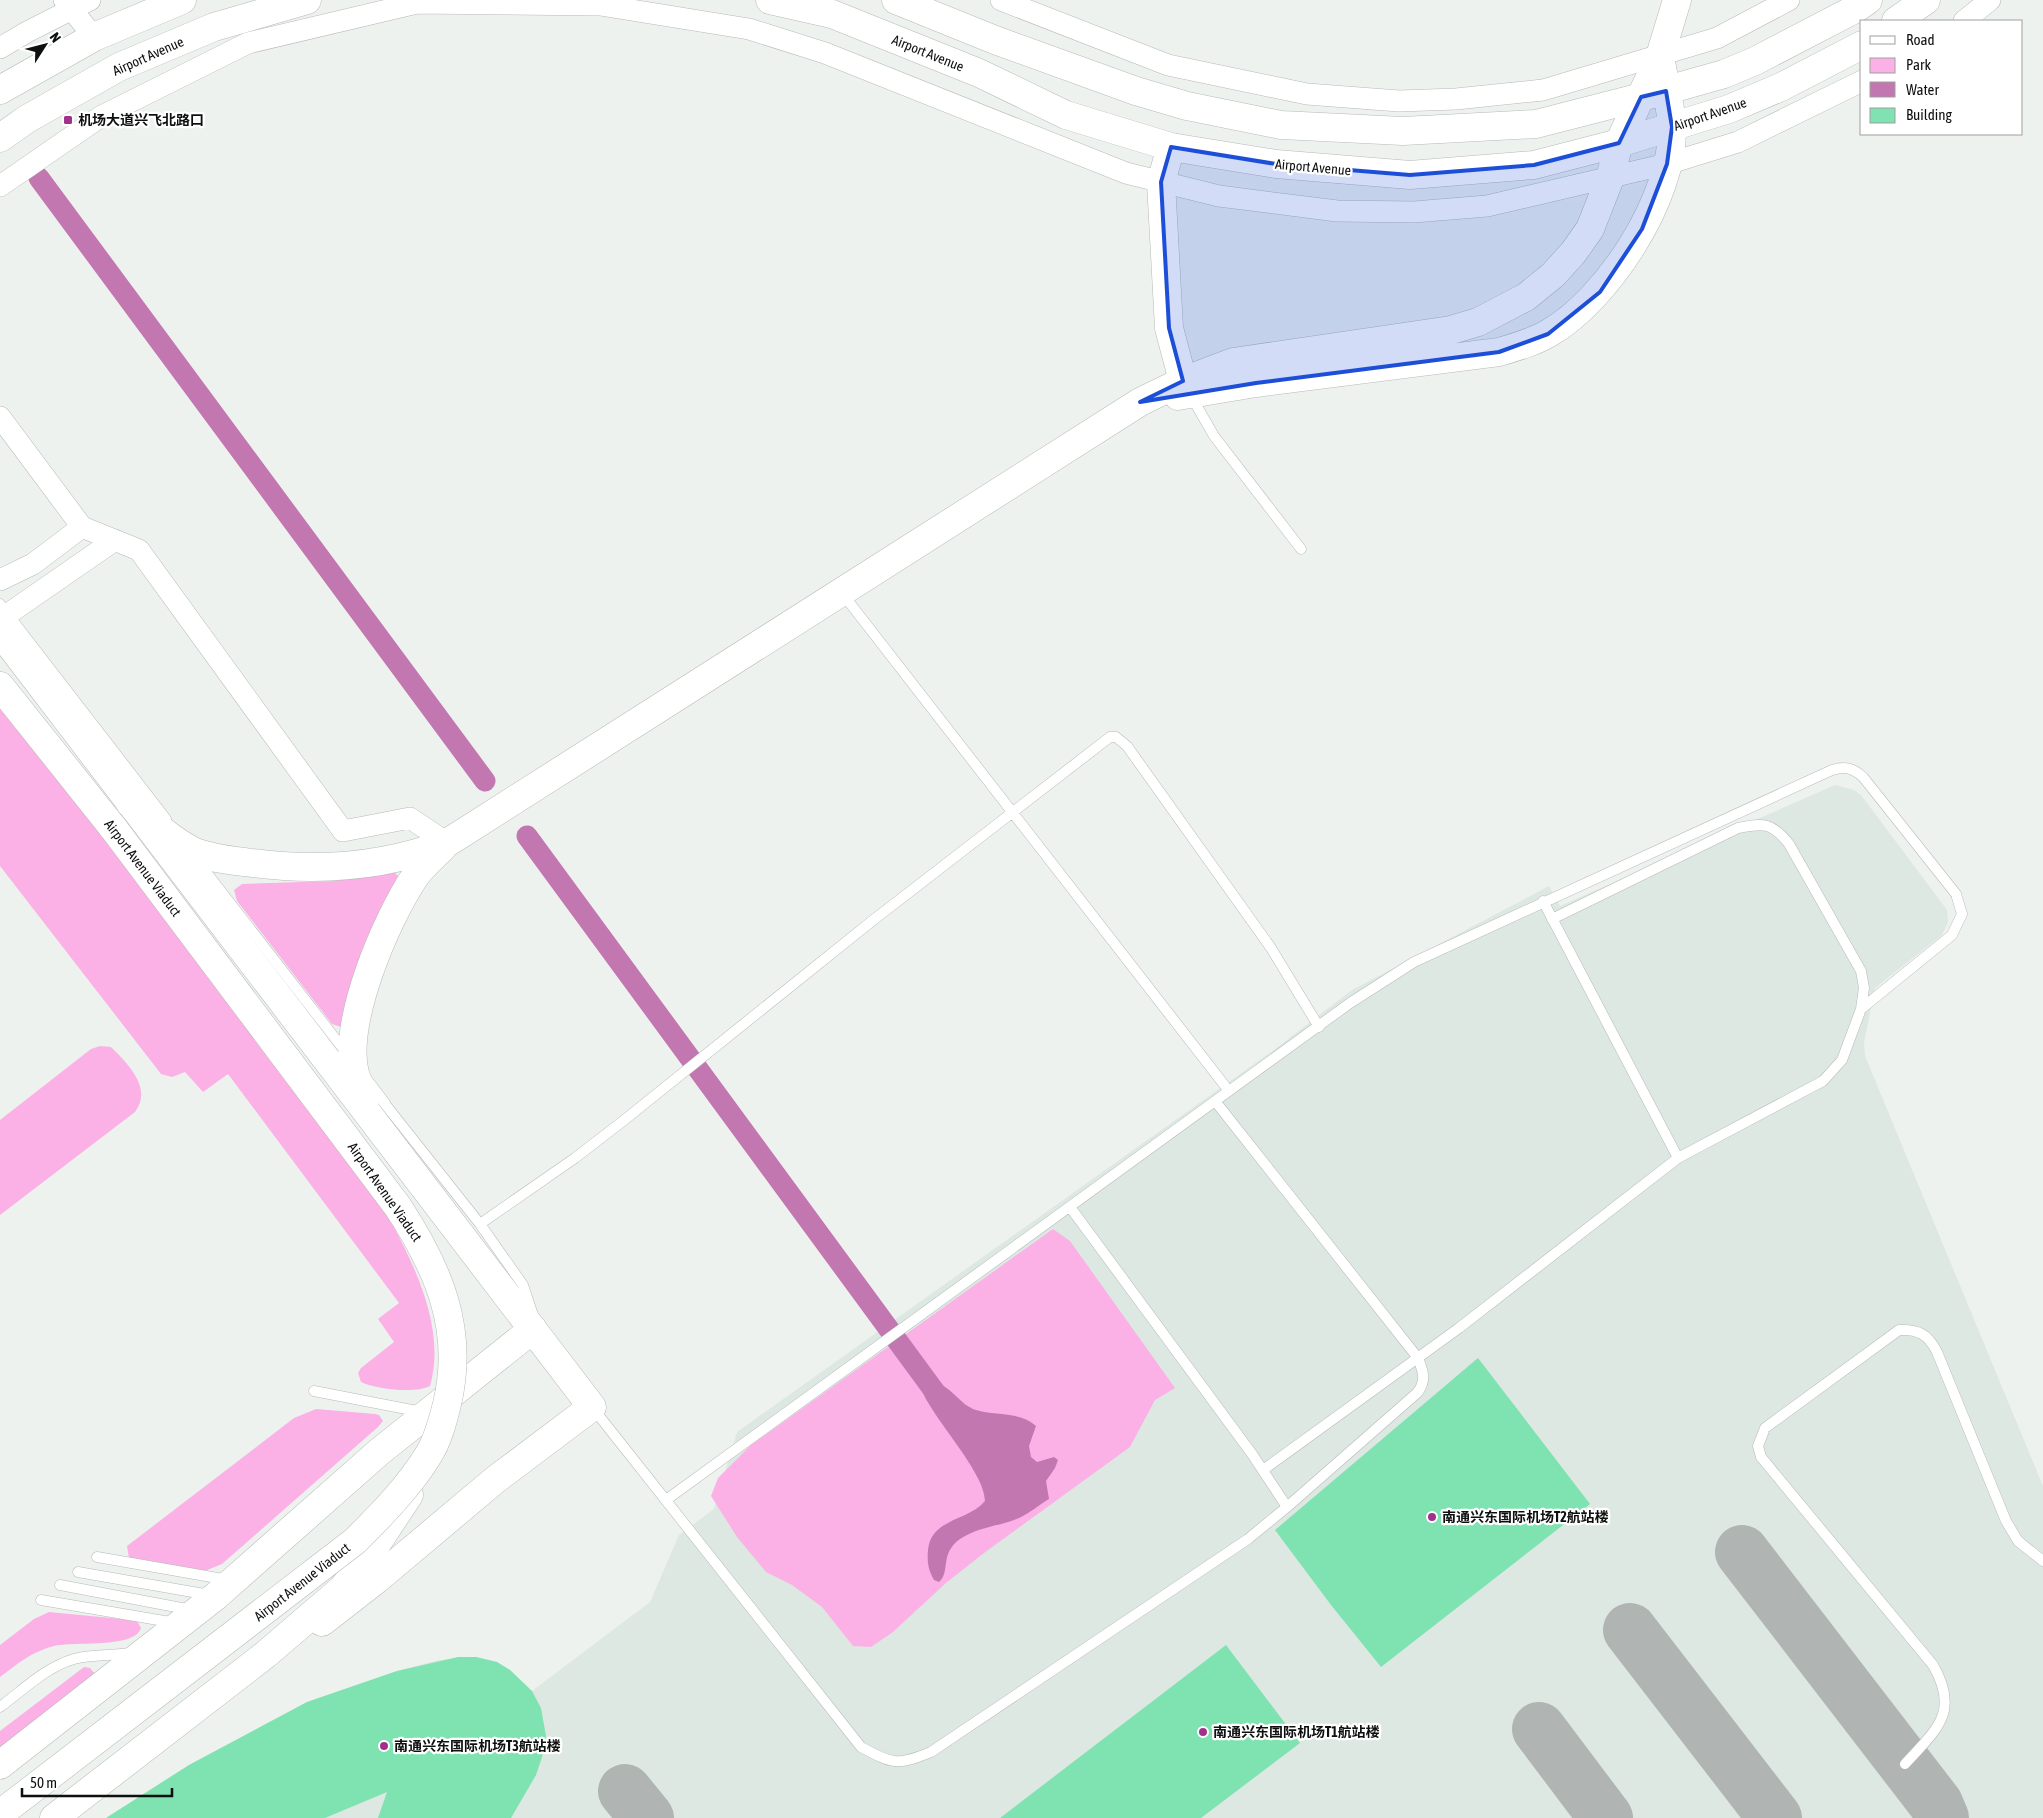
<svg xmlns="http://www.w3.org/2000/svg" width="2043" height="1818" viewBox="0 0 2043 1818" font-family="'Asap Condensed','Noto Sans SC',sans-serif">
<rect width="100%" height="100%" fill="#eef2ef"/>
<!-- built -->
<path fill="#dde8e2" d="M1835,785L1854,790L1861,795L1947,910L1948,922L1942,935L1875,988L1864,1043L1865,1056L2043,1486V1818H106L189,1765L307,1702L397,1671L439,1660L476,1657L497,1662L510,1670L532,1691L650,1602L679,1535L714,1509L737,1432L1275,1049L1352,990L1549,886L1560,906Z"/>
<!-- green -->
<path fill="#fbb1e6" d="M0,699L245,1022L390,1220C416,1268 446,1330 430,1386C415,1394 376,1389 361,1382L358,1373L361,1368L394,1342L378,1319L399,1303L228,1074L203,1092L185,1072L172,1077L161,1074L0,866Z
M393,871L398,876L397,880L341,1027L332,1024L237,901L234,890L242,884L334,881Z
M100,1046L111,1047C128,1064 153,1088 135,1112L0,1215V1120L91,1049Z
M1053,1229L1070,1241L1175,1388L1155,1400L1130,1447L984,1553L946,1583L893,1632L871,1647L853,1646L822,1607L792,1585L766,1572L737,1537L711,1496L718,1478L751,1445Z
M316,1409L375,1414L379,1415L383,1421L378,1427L222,1564L205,1571L196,1570L129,1558L127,1546L294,1418Z
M49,1612L132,1620L137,1621L141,1628C135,1649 73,1641 54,1646C33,1651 17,1664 0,1677V1645L34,1619Z
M84,1667L90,1668L96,1675L0,1754V1731Z"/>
<!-- water -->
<path fill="#c377b0" d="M937,1383C953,1388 960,1405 976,1410C995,1416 1020,1411 1036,1426L1029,1446L1031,1457L1037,1462L1054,1457L1058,1460L1055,1468L1046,1481L1049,1499C1039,1505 1030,1513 1019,1518C1000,1526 978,1527 960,1539C939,1554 951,1572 939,1582L934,1580C928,1570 927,1561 928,1550C931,1518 969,1521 985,1501C985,1473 936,1422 923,1393L929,1384Z"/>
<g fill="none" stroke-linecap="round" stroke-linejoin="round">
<!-- canal -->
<path stroke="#c377b0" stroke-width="21" d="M39,178L485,781
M527,836L935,1392"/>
<!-- taxiway -->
<path stroke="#b0b4b2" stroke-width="54" d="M1742,1552L1936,1804L1942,1818
M1630,1630L1775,1818
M1539,1729L1606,1818
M625,1791L647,1818"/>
</g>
<!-- building -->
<path fill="#7ee2b1" d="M1478,1358L1590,1504L1381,1667L1331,1605L1275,1530Z
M1226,1645L1300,1743L1201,1818H1000Z
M458,1657H476L497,1662L510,1670L532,1691L541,1708L546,1736L542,1757L536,1775L511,1818H378L387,1792L325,1818H106L189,1765L307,1702L397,1671Z"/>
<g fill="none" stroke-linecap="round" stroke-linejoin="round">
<defs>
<path id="lane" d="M1191,396L1214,436L1301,549
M842,593L1229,1091
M0,604L166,819
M196,859L348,1055
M1543,901L1678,1158
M1552,919L1738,828C1763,823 1772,822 1789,844L1861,971L1864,988L1861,1009
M369,1082L385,1103
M381,1099L480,1224L523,1285L533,1315
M1215,1101L1418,1358C1423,1371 1427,1381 1417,1393L1287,1507
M480,1224L575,1158L623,1121L872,921L1110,737H1116L1127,746L1271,948L1319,1027
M314,1391L422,1412
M592,1407L861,1747C893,1764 897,1766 931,1752L1248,1539L1287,1507L1252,1454L1070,1207
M666,1500L1350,1003L1414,962L1832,770C1845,766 1853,768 1863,777L1956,894L1962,914L1952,935L1861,1009L1842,1060L1823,1081L1678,1158L1459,1328L1263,1470
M97,1557L229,1580
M78,1572L210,1595
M60,1585L192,1610
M41,1600L176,1623
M0,1707C23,1690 46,1667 74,1659C91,1654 113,1656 131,1653
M1905,1764C1937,1729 1960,1712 1933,1665L1761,1457L1758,1446L1765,1428L1899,1330C1918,1329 1928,1334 1937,1352L2006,1521L2018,1541L2043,1561"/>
<path id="street" d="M64,0L94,37
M1001,0L1168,65L1307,94L1399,101L1456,99L1543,90L1717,38L1789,0
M1964,21L1990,0
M0,48L27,32L90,0
M0,186L100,117L248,43L417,3L600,5L749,29L825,53L1126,173L1219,196L1337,211L1414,212L1487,206L1667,164L1738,142L1862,81
M0,417L82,527L139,550L343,831L410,818L447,843
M0,580L33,564L82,527
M8,614L115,540"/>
<path id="secondary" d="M1171,147L1161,182L1169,328L1183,381
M1178,396L1256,383L1499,352C1516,347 1534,342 1549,333C1608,299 1674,197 1672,127C1671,107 1665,86 1662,67
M0,632L592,1407L495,1480L376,1580L322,1622
M130,803C150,820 169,839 193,851C209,858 228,860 245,862C313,872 383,867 447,843L1140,402L1183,381L1233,362L1451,330L1478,322L1526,297L1553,275L1573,253L1590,229L1610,178L1619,143L1660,56L1677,0
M365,1099C362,1091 358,1082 355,1074C342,1022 386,919 416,875C424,865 434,856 443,847
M0,1765L216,1596L379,1452L533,1329"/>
<path id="primary" d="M770,0L832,14L979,73L1066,115L1171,147L1276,164L1410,175L1534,165L1619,143L1729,109L1781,87L1862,45
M896,0L995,40L1136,91L1187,106L1281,125L1403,131L1536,124L1653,94L1724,74L1755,61L1855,9L1868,0
M1896,21L1926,0
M0,90L94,37L182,0
M0,138L27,119L119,67L214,27L307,0"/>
<path id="highway" d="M0,686L114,829
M54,1818L265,1655L342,1589L368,1557L409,1495"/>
</defs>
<!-- lane casing -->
<use href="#lane" stroke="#b6bab7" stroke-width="11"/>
<!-- street casing -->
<use href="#street" stroke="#b6bab7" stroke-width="22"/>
<!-- secondary casing -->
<use href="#secondary" stroke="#b6bab7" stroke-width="29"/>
<!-- primary casing -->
<use href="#primary" stroke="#b6bab7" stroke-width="29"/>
<!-- highway casing -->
<use href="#highway" stroke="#b6bab7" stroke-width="29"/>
<!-- lane -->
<use href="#lane" stroke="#fff" stroke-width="10"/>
<!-- street -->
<use href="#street" stroke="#fff" stroke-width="21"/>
<!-- secondary -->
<use href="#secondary" stroke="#fff" stroke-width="28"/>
<!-- primary -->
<use href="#primary" stroke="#fff" stroke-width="28"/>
<!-- highway -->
<use href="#highway" stroke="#fff" stroke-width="28"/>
<defs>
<path id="highway-bridge" d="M0,1814L355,1541C382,1514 409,1487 429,1454C438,1440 443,1420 447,1404C465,1329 438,1268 398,1207L114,829"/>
</defs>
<!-- highway-bridge casing -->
<use href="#highway-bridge" stroke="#b6bab7" stroke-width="29" stroke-linecap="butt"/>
<!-- highway-bridge -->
<use href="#highway-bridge" stroke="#fff" stroke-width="28"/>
</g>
<!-- marked area -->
<path fill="#1d4ed8" fill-opacity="0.2" stroke="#1d4ed8" stroke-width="4" stroke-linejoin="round" d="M1666,91L1672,127L1667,164L1642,229L1600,292L1548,334L1499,352L1256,383L1140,402L1183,381L1169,328L1161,182L1171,147L1276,164L1410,175L1534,165L1619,143L1641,97Z"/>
<!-- markers -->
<g fill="#a3308c" stroke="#fff" stroke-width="2">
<rect x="63" y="115" width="10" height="10" rx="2.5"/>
<circle cx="1432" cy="1517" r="5"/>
<circle cx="1203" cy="1732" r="5"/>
<circle cx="384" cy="1746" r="5"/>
</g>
<g text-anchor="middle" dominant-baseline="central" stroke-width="4.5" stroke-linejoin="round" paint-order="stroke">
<!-- street labels -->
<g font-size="14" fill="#0e0f0f" stroke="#fff">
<text transform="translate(928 53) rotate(22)">Airport Avenue</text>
<text transform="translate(148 56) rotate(-24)">Airport Avenue</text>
<text transform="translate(1710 114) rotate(-19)">Airport Avenue</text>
<text transform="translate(1313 167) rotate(5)">Airport Avenue</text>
<text transform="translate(143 868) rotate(53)">Airport Avenue Viaduct</text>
<text transform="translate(385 1192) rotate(55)">Airport Avenue Viaduct</text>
<text transform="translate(302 1582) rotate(-38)">Airport Avenue Viaduct</text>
</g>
<!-- poi labels -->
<g font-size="14" font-weight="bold" fill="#0e0f0f" stroke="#fff" text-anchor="start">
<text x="78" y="120">机场大道兴飞北路口</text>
<text x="1442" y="1517">南通兴东国际机场T2航站楼</text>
<text x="1213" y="1732">南通兴东国际机场T1航站楼</text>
<text x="394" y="1746">南通兴东国际机场T3航站楼</text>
</g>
</g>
<!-- legend -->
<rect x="1860" y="20" width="162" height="115" fill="#ffffff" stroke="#9f9f9f"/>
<rect x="1870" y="36" width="25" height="8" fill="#ffffff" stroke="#9f9f9f"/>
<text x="1906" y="45" font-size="15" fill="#0e0f0f">Road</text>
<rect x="1870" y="58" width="25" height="15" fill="#fbb1e6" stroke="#9f9f9f"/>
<text x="1906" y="70" font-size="15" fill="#0e0f0f">Park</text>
<rect x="1870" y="82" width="25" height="15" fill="#c377b0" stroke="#9f9f9f"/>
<text x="1906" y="95" font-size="15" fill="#0e0f0f">Water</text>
<rect x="1870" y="108" width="25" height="15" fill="#7ee2b1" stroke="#9f9f9f"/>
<text x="1906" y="120" font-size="15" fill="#0e0f0f">Building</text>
<!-- north arrow -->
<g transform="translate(45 45) rotate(54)" stroke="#ffffff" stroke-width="4" paint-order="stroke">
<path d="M0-4L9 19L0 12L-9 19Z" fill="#0e0f0f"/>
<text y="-8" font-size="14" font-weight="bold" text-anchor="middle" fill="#0e0f0f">N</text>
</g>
<!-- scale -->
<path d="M22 1788v8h150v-8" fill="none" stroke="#0e0f0f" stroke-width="2.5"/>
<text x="30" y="1788" font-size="15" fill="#0e0f0f" stroke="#ffffff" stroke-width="4" paint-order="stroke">50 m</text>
</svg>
